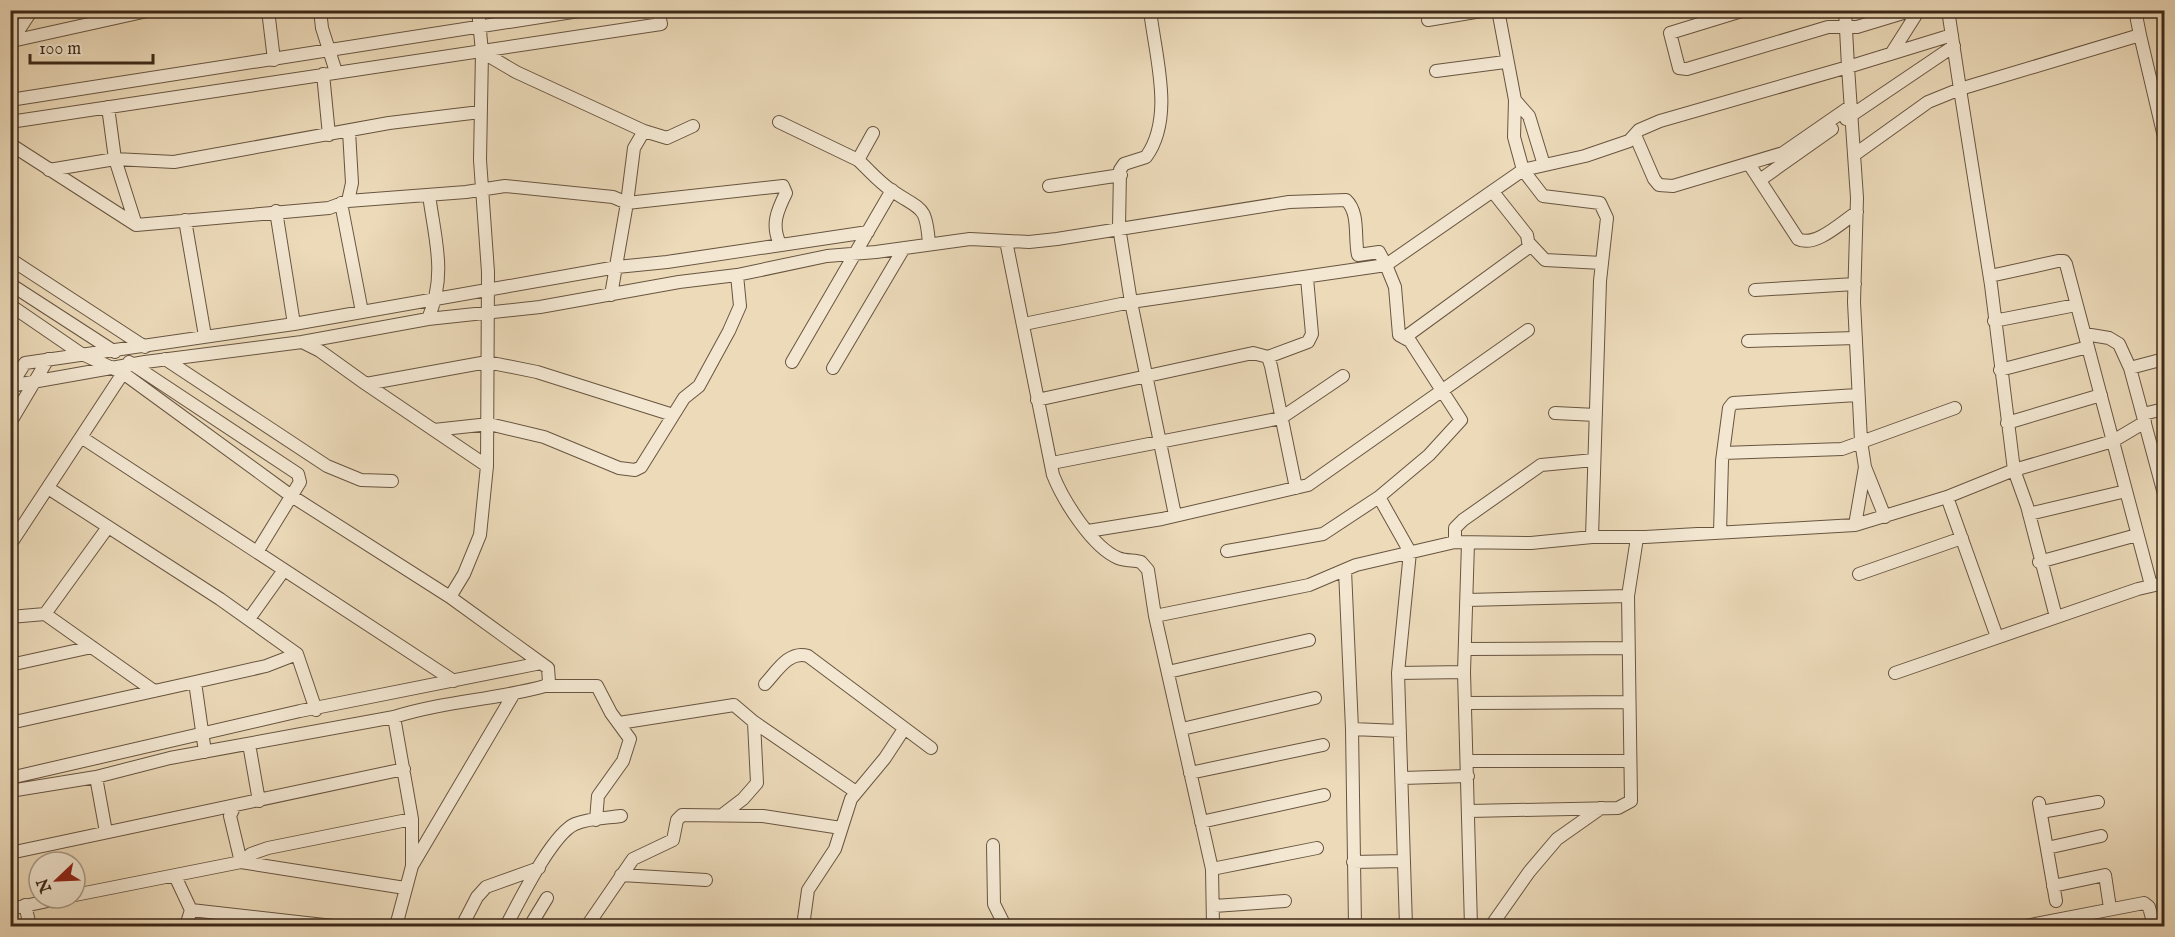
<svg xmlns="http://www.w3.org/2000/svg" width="2175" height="937" viewBox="0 0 2175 937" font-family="'IM FELL English',serif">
<rect width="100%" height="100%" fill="#ecdab9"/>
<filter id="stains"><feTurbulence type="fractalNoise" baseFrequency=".00333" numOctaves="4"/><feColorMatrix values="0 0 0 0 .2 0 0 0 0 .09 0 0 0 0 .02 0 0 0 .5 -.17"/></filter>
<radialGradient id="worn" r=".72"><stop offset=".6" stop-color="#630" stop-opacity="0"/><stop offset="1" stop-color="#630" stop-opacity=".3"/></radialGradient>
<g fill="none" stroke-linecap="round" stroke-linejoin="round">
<defs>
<path id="minor" d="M268,10L274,60
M320,10L322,28L336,72
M1150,10C1155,56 1175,117 1146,157L1124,164L1120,170L1119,227L1131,302L1386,265L1395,287L1399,335L1410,341L1461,420L1429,455L1379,497L1410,552L1398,673L1406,926
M1498,10L1515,100L1514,137L1523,170L1543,196L1600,203L1607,218L1600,281L1592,537H1645L1855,525L1947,497L2014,470L2113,441L2145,422
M1745,10L1670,33L1679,68L1687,69L1828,27H1857L1913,10
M1948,10L1960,89L2140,35L2135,10
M1428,20L1487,10
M2140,35L2164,137
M12,41L152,10
M11,42L32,10
M1891,54L1919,10
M1436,71L1505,62
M323,74L329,135
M10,100L585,10
M1515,100L1529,116L1544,165
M108,107L115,159L136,225
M1846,119L1954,46
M10,122L661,24L658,10
M779,122L858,160
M644,131L667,138L693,126
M873,133L858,160C869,170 879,182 891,190C921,211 926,203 929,244
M1635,135L1654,179L1659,185L1673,186L1783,153L1851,106
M10,144L136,225L329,208L348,201L466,192L505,186L613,197L627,203L634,148L644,131L516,72L482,52
M1854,155L1928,102L1960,89L1991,285L2014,470L2027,506L2056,617
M1749,164L1798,239C1815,248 1842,222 1857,212
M49,170L115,159L174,162L389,123L480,112
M1760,180L1832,129
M1049,186L1121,175
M348,201L352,183L349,131
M341,203L362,312
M276,211L294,324
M185,220L205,336
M1006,241L1053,475C1063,500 1092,547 1118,558C1125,561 1134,560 1141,562L1148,570L1155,616L1212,869L1213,926
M1530,244L1545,260L1602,263
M10,259L145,347
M1990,276L2058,261H2064L2066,264L2151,585
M10,284L115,352
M1755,290L1855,284
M611,295L627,203L783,186L786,193C777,211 771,225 780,244
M10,305L80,353L123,373L290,495L450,597
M428,319C447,275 435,240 429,195
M1994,321L2076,305
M1024,324L1131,302L1175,515
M2085,334L2109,338L2119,344L2130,368L2164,494
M1404,338L1529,247L1527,235L1493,192
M1748,341L1856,338
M302,342L320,351L366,384L487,362L537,372L673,415
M1268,357L1308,342L1312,334L1307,278
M165,359L327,466L361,480L392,481
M129,362L298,474L300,482L257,552
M792,362L892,190
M833,368L904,248
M2130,368L2164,359
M2000,370L2088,347
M366,384L487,466
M10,386L145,362L302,342L428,319L540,307L679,282L737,275L827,256L876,252L970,239L1029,242L1057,239L1289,202L1346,200C1360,213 1354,238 1358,255L1379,252L1386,265L1523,170L1585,156L1629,141L1639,130L1660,121L1848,67L1845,10
M10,387L25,363L294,324L617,267L667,262L868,232
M1037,400L1253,353L1268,357L1271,366L1296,488
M1555,413L1596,415
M2143,414L2164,409
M10,423L48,359
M2007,423L2101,395
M434,430L489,424L544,437L619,468L635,470L641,467L684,398L699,386L729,331L740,306L737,275
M81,437L454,681
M1723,453L1842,449L1955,408
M1052,463L1281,418L1343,376
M48,488L220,599L297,654L316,710
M1947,497L1997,637
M2029,514L2126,491
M1885,517L1865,467L1861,441L1854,302L1857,198L1848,67L1952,35
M1855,525L1865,467
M108,527L45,614L154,691
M1088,531L1162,519L1308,485L1528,330
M1720,533L1722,461L1729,408L1733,403L1857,395
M1455,542V528L1463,520L1541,465L1594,460
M1468,543L1464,672L1471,926
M10,545L123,373
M1227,551L1323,534L1379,497
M2039,562L2137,535
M1345,570L1352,729L1355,926
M1859,574L1962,538
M1467,600L1628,596
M1155,616L1309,585L1356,565L1455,542L1531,543L1592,537
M10,617L45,614
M249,619L284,570
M1465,649L1628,648
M10,665L92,647
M1168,672L1309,640
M1398,673L1464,672
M1895,673L2138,589L2164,583
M765,684C777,671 789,650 808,656L931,748
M545,686H597L611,713L630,739L623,761L598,796L596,820
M1465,703L1629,702
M394,717L412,819V865
M754,722L856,792
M10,723L195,682
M619,723L734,705L754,722L757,783L743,799L722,815
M1182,729L1315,698
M1352,729L1400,731
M249,744L259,801
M205,752L195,682L266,666L297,654
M1468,761H1629
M1190,773L1323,745
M96,777L106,832
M10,778L300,711L541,663
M1402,778L1468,776
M10,791L96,777L170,758L394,717C444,701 495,700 545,686L549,682L548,668L450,597L464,574L480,535L487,466L488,272L480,160L482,52L478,10
M2039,803L2056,901
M235,805L230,816L241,862L251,854L268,848L412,819
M1469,811L1618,808L1631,801L1628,596L1637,538
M2041,812L2098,802
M1201,822L1324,795
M993,845L994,904L1005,926
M2047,848L2101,836
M10,853L404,769
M1353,862L1404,861
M1212,869L1317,848
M621,875L706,880
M175,876L191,910L186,926
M2053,886L2105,875L2110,908
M75,895L241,862L405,888
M25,905L30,926
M1214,906L1285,901
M10,909L62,898
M191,910L333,926
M396,926L412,866L513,695
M462,926L477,897L486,887L539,868
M506,926C519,902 552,834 575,824C589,818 607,818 621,816
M530,926L547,898
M587,926L633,859L673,840L677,820L682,815L763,816L841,828
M803,926L808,890L835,849L851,799L885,758L904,729
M1491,926L1529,872L1557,839L1601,808
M2025,926L2144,903L2149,907L2154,926"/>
</defs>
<!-- minor casing -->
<use href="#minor" stroke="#685540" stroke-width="14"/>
<!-- minor -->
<use href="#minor" stroke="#f3e7d2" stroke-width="12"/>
</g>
<!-- margin -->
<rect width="2175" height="937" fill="none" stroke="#ecdab9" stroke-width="36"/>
<rect x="12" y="12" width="2151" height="913" fill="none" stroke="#3c2918" stroke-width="3"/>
<rect x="18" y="18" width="2139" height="901" fill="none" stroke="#3c2918" stroke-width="1.5"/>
<!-- north arrow -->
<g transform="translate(57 880) rotate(247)"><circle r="28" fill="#f3e7d2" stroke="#aa9b88" stroke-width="1.5"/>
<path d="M0-4.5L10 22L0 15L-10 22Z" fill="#8f2418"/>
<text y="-9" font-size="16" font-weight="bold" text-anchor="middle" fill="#3c2918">N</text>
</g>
<!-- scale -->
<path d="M30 54v9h123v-9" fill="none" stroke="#3c2918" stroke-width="3"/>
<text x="39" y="54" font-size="18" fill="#3c2918" stroke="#f3e7d2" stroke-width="4.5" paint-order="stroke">100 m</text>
<rect width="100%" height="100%" filter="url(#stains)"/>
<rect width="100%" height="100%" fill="url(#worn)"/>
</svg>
